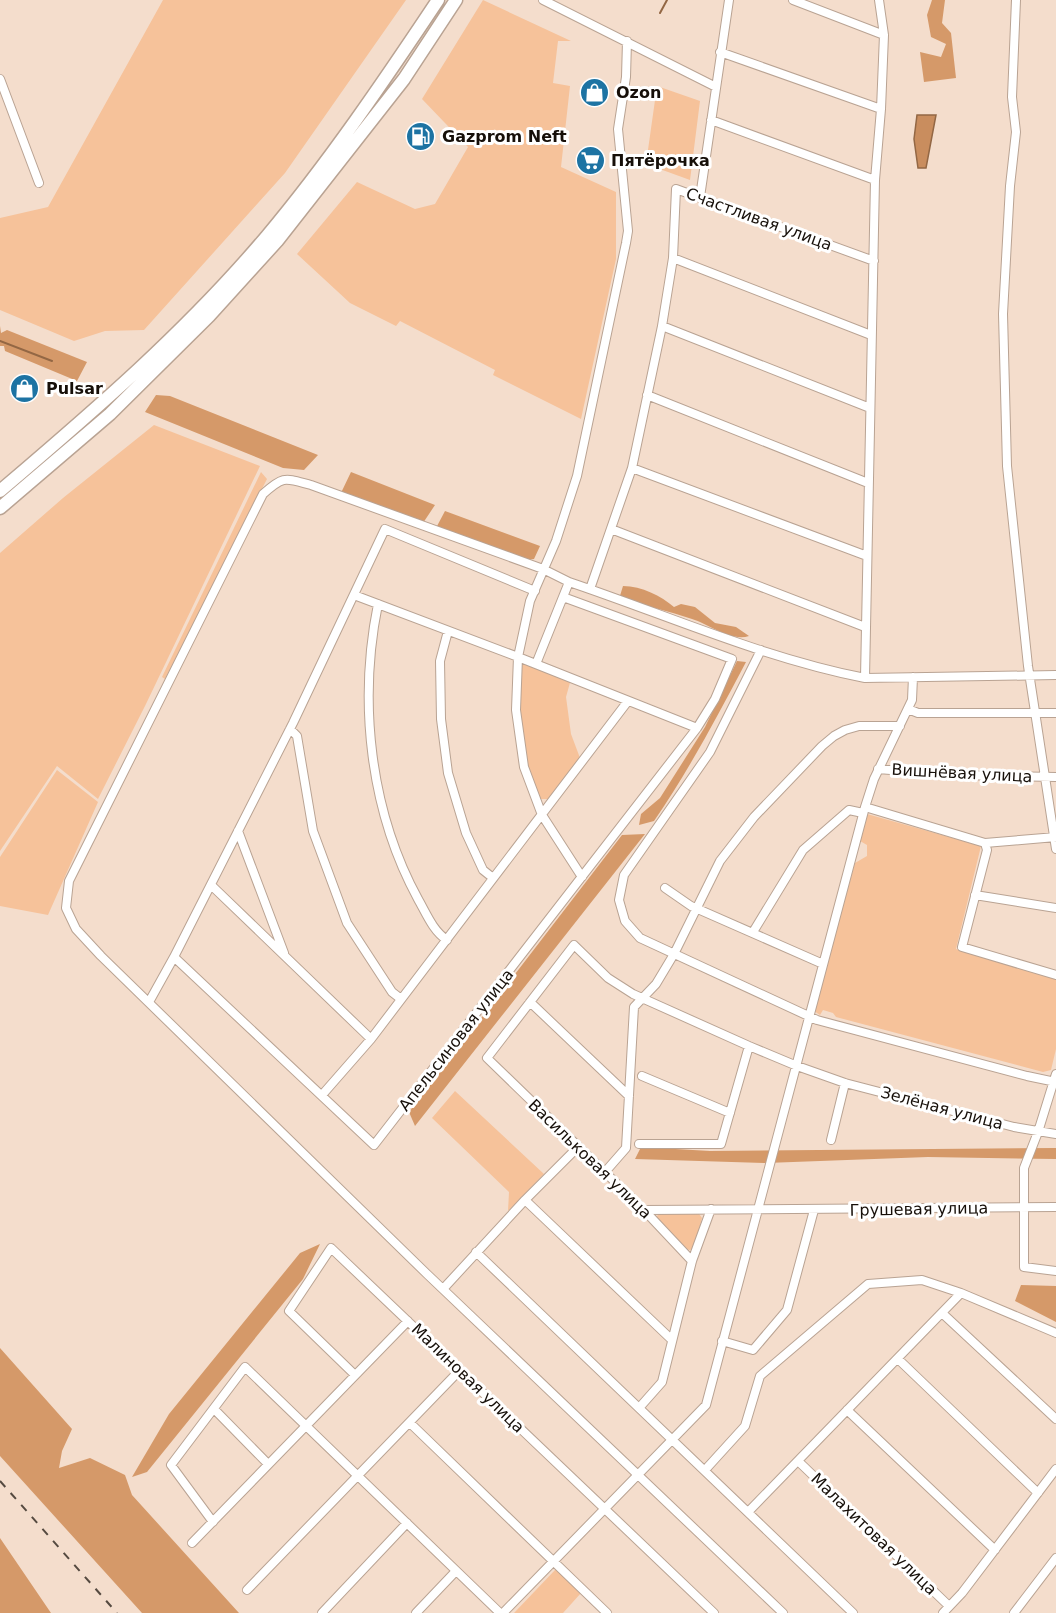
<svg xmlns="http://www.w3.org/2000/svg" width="1056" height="1613" viewBox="0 0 1056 1613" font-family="'DejaVu Sans',sans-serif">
<rect width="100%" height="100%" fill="#f4ddcc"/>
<!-- green -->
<path fill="#f6c29a" d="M163,0H406L285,173L144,330L105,331L74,341L0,310V218L48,207Z
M483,0L571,41H558L553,83L570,86L561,167L616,192V259L581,419L493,375L495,370L400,321L396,326L350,303L297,254L357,182L415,209L435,204L468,147L422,99Z
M657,86L700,101L690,180L646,164Z
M154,425L260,466L145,706L98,799L57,766L0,851V553L63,498Z
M261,472L267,479L165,679L162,677Z
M525,662L571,679L566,697L571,734L580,758L549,799H538L528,773L520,727L519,668Z
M57,770L98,802L48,915L0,906V857Z
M867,814L981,846L956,949L1056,979V1049L1051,1070L1043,1072L836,1017L833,1013L823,1010L820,1015L814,1011L855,863L867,856V845L860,841Z
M455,1091L544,1174L508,1211L509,1192L432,1118Z
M697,1211L702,1218L694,1248L690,1250L685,1249L657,1222L656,1217L660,1213Z
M556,1569L581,1593L563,1613H514Z"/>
<!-- forest -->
<path fill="#d59969" d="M932,0H945L942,23L951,33L956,78L924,82L920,52L941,57L946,44L931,37L927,15Z
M0,326L1,333L7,330L87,362L77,381L5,351L4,346H0Z
M156,395L170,396L318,455L304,470L283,468L145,412Z
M351,472L435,505L423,523L340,495Z
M445,511L540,546L534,559L517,561L436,528Z
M623,586C642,586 661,596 674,607L681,604L695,607L715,623L736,627L749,636C731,642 709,624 692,619C668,611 643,605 619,599Z
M737,661L746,662C717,717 689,770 654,821L639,825L641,814L660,798L705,727Z
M645,834L415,1126L409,1112L622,835Z
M641,1147L710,1151L1056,1148V1159L928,1157L766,1163L635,1159Z
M320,1244L303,1279L147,1472L132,1477L169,1414L300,1253Z
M1021,1285L1056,1286V1322L1015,1301Z
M0,1348L72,1429L62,1451L59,1468L90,1458L125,1475L132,1495L239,1613H142L0,1456Z
M0,1538L51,1613H0Z"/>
<!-- water -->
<path fill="#c98d5e" stroke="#936744" stroke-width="1.5" d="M917,115H936L926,168H918L914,139Z"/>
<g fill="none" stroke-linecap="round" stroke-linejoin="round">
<!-- stream -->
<path stroke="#936744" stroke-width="2" d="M660,13L667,0
M0,341L52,361"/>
<defs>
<path id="street" d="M543,0L716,87
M793,0L884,35
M1016,0L1012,97L1016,132L1010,186L1003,314L1007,466L1028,666L1056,849
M720,52L881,109
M0,79L39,183
M711,120L875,180
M700,197L729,0
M673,258L871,335
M662,326L870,408
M647,395L868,483
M632,468L867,556
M611,529L865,627
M590,589L632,468L662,326L673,258L676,189L874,261
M535,591L385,529L293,723L174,957L374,1145L697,728L715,699L732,659L563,597
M354,595L518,657L697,728
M378,604C358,702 370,811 418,899C426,913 433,931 447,940
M448,631L440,661L441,719L448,773L466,833L483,870L493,878
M761,650L710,752L624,875L619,900L625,921L640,938L817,1020L1027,1076L1056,1082
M536,664L569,582
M865,678L875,180L881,109L884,35L879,0
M908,709L918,713H1056
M290,729L297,736L313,831L347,923L392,992L401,999
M878,769L954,775L1056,777
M865,807L874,779L912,700L913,677
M238,831L284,953
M985,843L987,850L962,947L1056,975
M582,877L542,815L524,767L516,710L518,657L530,601L556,541L577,476L626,243L628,231L618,129L626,77L627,41
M211,885L371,1039
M665,888L691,906L823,964
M975,895L1056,908
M753,932L803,850L849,810L863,813
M149,1002L174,957
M530,1002L629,1096
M1056,1074L1038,1132L1024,1168V1267L1056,1271
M642,1076L730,1113
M322,1095L371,1039L628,701
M831,1140L845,1083
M639,1144H721L749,1046
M605,1172L626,1148L634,1007L656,984L674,954L720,861L754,817L822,746L834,736L845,730L859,726H900
M525,1200L672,1340
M644,1210L1056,1207
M476,1252L853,1613
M692,1261L644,1210L487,1058L574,945L608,978L633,994L749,1046L797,1066L845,1083L1014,1127L1056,1134
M443,1289L525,1200L578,1147
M942,1313L1056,1419
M722,1341L753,1350L787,1310L814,1210
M898,1359L1038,1493
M355,1375L289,1311L331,1248L714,1613
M639,1408L662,1382L692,1261L711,1209
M215,1410L268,1464
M847,1410L995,1550
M410,1423L607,1613
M798,1461L949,1606
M705,1470L745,1426L760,1376L868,1284L922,1280L961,1293
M749,1511L961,1293L1056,1333
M213,1522L171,1465L245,1367L500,1613
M192,1543L408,1321
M247,1590L460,1370
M322,1613L407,1523
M416,1613L456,1571
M503,1613L706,1405L865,807L985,843L1056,837
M783,1613L428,1275L101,956L76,929L66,908L69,881L263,494C284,475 285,478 311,485L543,569L569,582C667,615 763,658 865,678L1056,675
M943,1613L962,1593L1056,1469
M1014,1613L1056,1558"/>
<path id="primary" d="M0,491C94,411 187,331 267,236C329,162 384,81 438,0
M0,508L110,414L209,316L277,241L404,79L456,0"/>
</defs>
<!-- street casing -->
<use href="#street" stroke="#b9a393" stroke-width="10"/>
<!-- primary casing -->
<use href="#primary" stroke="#b9a393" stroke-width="15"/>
<!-- street -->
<use href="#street" stroke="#fff" stroke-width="8"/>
<!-- primary -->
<use href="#primary" stroke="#fff" stroke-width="12"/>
<!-- rail -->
<path stroke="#554a40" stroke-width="2" stroke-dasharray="8 8" stroke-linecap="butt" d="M0,1481L117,1613"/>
</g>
<!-- icons -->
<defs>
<symbol id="shop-disc" viewBox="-11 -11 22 22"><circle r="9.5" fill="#1d73a3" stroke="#fff"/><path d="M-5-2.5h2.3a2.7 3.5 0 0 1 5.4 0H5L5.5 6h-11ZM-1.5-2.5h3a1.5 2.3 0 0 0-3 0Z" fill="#fff"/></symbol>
<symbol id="fuel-disc" viewBox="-11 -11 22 22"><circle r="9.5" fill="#1d73a3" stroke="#fff"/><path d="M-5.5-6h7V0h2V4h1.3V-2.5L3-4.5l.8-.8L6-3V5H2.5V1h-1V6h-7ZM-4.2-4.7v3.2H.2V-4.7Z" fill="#fff"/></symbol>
<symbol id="supermarket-disc" viewBox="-11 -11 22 22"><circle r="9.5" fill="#1d73a3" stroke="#fff"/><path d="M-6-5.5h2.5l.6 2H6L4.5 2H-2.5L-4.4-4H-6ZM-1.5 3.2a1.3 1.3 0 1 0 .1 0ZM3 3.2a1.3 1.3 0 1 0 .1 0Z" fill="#fff"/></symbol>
</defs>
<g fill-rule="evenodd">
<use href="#shop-disc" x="578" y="76" width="33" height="33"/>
<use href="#fuel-disc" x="404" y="120" width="33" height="33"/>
<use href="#supermarket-disc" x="574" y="144" width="33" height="33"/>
<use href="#shop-disc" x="8" y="372" width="33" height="33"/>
</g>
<g text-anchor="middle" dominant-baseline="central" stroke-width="6" stroke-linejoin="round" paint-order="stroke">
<!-- poi labels -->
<g font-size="16" font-weight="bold" fill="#160f09" stroke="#fff" text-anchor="start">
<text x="616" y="92">Ozon</text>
<text x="442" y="136">Gazprom Neft</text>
<text x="611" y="160">Пятёрочка</text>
<text x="46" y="388">Pulsar</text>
</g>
<!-- street labels -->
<g font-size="16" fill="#160f09" stroke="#fff">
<text transform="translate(759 219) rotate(20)">Счастливая улица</text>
<text transform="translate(962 773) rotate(3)">Вишнёвая улица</text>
<text transform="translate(456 1040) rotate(-52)">Апельсиновая улица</text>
<text transform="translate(942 1108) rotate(15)">Зелёная улица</text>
<text transform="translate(590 1159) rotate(44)">Васильковая улица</text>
<text transform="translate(919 1209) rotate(-1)">Грушевая улица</text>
<text transform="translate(468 1378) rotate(44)">Малиновая улица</text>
<text transform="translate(874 1534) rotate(44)">Малахитовая улица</text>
</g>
</g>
</svg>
